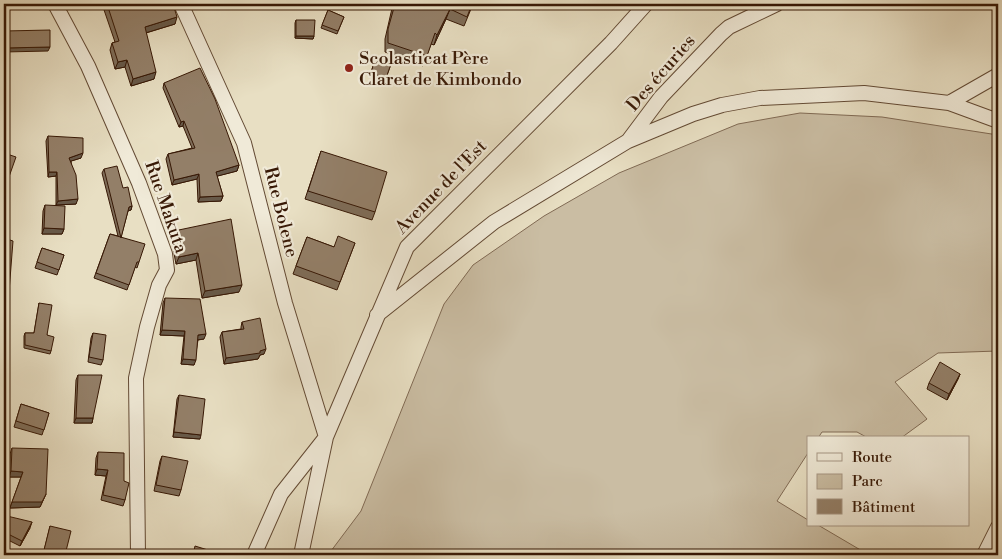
<svg xmlns="http://www.w3.org/2000/svg" width="1002" height="559" viewBox="0 0 1002 559" font-family="'Libre Bodoni',serif">
<rect width="100%" height="100%" fill="#e8dfc3"/>
<filter id="stains"><feTurbulence type="fractalNoise" baseFrequency=".004" numOctaves="4"/><feColorMatrix values="0 0 0 0 .2 0 0 0 0 .09 0 0 0 0 .02 0 0 0 .5 -.17"/></filter>
<radialGradient id="worn" r=".72"><stop offset=".6" stop-color="#630" stop-opacity="0"/><stop offset="1" stop-color="#630" stop-opacity=".3"/></radialGradient>
<!-- green -->
<path fill="#cabda3" stroke="#806a54" d="M800,113L882,117L998,135V351L938,353L895,382L927,419L901,438H868L857,432H822L818,438H808V453L777,501L808,520V525H818L869,555H328L361,511L444,304L473,265L544,216L619,173L738,124Z"/>
<g fill="none" stroke-linecap="round" stroke-linejoin="round">
<defs>
<path id="minor" d="M55,4L88,66L139,183L165,254L167,270L159,285L147,327L136,378L138,555
M181,4L244,143L285,303L326,437L281,494L254,555
M949,103L998,75
M628,141L661,97L721,34L729,27L777,4
M377,315L494,222L628,141L693,114L722,105L760,98L864,93L949,103L998,121
M301,555L326,437L407,247L611,43L646,4
M984,555L998,527"/>
</defs>
<!-- minor casing -->
<use href="#minor" stroke="#634a34" stroke-width="16"/>
<!-- minor -->
<use href="#minor" stroke="#f0ead8" stroke-width="14"/>
</g>
<!-- wall -->
<path fill="#7e6d59" stroke="#371805" d="M102,4H173L175,24L146,33L154,79L131,86L125,67L115,69L110,50L112,43L115,42Z
M393,4H473L464,26L446,19L434,45L431,44L423,66L385,52V39Z
M328,10L344,17L337,34L321,28Z
M296,20L314,36L313,39L295,38V23Z
M375,59L391,64L385,81L370,76Z
M164,83L239,165L237,171L217,176L223,196L221,201L198,202L197,179L172,185L166,159L168,154L192,148L183,126L179,127L163,88Z
M48,136L81,158L71,161L76,204L56,205V176L48,177L46,141Z
M321,151L375,212L372,220L305,199Z
M104,169L132,206L131,210L128,211L121,237L139,262L137,268L135,267L127,290L94,278L110,234L118,236L102,173Z
M45,205L64,229L62,234H42L43,211Z
M174,231L239,292L202,298L196,260L176,264L171,238Z
M307,237L334,247L355,243L337,290L293,274Z
M42,248L64,255L57,275L35,268Z
M165,298L204,339L198,340L194,365L181,364L184,336L160,335L163,303Z
M39,303L51,351L50,354L24,348V336L25,333H34Z
M242,322L264,354L260,355L258,359L224,364L220,337L222,332L241,329V327Z
M93,333L103,360L101,365L88,362L91,338Z
M960,374L958,379L947,400L927,389L929,383Z
M78,375L93,418L92,423H74L76,380Z
M179,395L200,439L173,437L177,399Z
M21,404L49,413L42,435L14,427Z
M12,448L46,494L40,507L10,508L21,477H9L10,454Z
M98,452L124,481L125,500L123,506L101,500L106,476L95,475L96,458Z
M162,456L181,490L179,496L154,491L160,461Z
M4,524L30,528L20,546L4,538Z
M50,526L65,555H43Z"/>
<!-- shaded-wall -->
<path fill="#675949" stroke="#371805" d="M77,4H85L76,7Z
M450,9L446,19L434,45L437,35Z
M177,17L175,24L142,34L145,27Z
M296,36H314L313,39L295,38Z
M50,47L48,51L4,52V48Z
M127,60L125,67L115,69L118,62Z
M156,72L154,79L131,86L133,79Z
M184,121L183,126L179,127L181,122Z
M83,153L81,158L68,162L69,158Z
M239,165L237,171L214,177L216,172Z
M49,172H57L56,176L48,177Z
M199,174L197,179L172,185L174,180Z
M223,196L221,201L198,202L200,197Z
M78,199L76,204L56,205L58,201Z
M132,206L131,210L127,211L129,207Z
M44,228L64,229L62,234H42Z
M198,253L196,260L176,264L179,257Z
M242,285L239,292L202,298L205,291Z
M4,292H9L8,295H4Z
M162,330L185,331L184,336L160,335Z
M206,334L204,339L196,340L198,335Z
M266,349L264,354L260,355L258,359L224,364L226,358Z
M183,359L196,360L194,365L181,364Z
M960,374L958,379L947,400L949,394Z
M76,418H93L92,423H74Z
M174,432L201,435L200,439L173,437Z
M97,469L108,470L106,476L95,475Z
M11,471L23,472L21,477H9Z
M46,494L40,507L10,508L12,502Z
M32,522L30,528L20,546L22,541Z"/>
<!-- building -->
<path fill="#937f68" stroke="#371805" d="M107,4H173L177,17L145,27L156,72L133,79L127,60L118,62L112,43L119,41Z
M395,4H472L467,17L450,9L437,35L435,33L427,56L388,43V29Z
M328,10L344,17L338,31L322,25Z
M296,20H315L314,36H296Z
M50,30V47L4,48V31Z
M375,59L391,64L386,78L371,73Z
M200,68L215,99L239,165L216,172L223,196L200,197L199,174L174,180L168,154L195,148L184,121L181,122L164,83Z
M48,136L83,138V153L69,158L76,175L78,199L58,201L57,172H49Z
M321,151L387,172L375,212L308,191Z
M4,153L16,157L4,191Z
M117,166L123,188L128,187L132,206L129,207L121,238L104,169Z
M45,205L65,206L64,229L44,228Z
M231,219L242,285L205,291L198,253L179,257L174,231Z
M110,234L145,244L139,262H137L129,285L96,273Z
M338,236L355,243L340,282L296,266L307,237L334,247Z
M4,238L13,241L9,292H4Z
M42,248L64,255L59,270L37,262Z
M165,298L200,299L206,334L198,335L196,360L183,359L185,331L162,330Z
M39,303L52,305L47,335L54,337L51,351L25,345V333H34Z
M260,318L266,349L260,351V353L226,358L222,332L244,329L242,322Z
M93,333L106,335L103,360L89,357Z
M940,362L960,374L949,394L929,383Z
M78,375H102L93,418H76Z
M179,395L205,399L201,435L174,432Z
M21,404L49,413L44,430L16,421Z
M12,448L48,449L46,494L42,502H12L23,472L11,471Z
M98,452L124,453V481L129,483L125,500L103,495L108,470L97,469Z
M162,456L188,461L181,490L156,485Z
M7,516L32,522L22,541L4,532V524Z
M50,526L71,531L65,555L44,550Z
M195,546L224,555H193Z"/>
<!-- markers -->
<circle fill="#8f2418" stroke="#f0ead8" stroke-width="2" cx="349" cy="68" r="5"/>
<g text-anchor="middle" dominant-baseline="central" stroke-width="4.5" stroke-linejoin="round" paint-order="stroke">
<!-- poi labels -->
<g font-size="18" fill="#371805" stroke="#f0ead8" text-anchor="start">
<text x="359" y="58">Scolasticat Père<tspan x="359" dy="21">Claret de Kimbondo</tspan></text>
</g>
<!-- street labels -->
<g font-size="18" fill="#371805" stroke="#f0ead8">
<text transform="translate(661 73) rotate(-49)">Des écuries</text>
<text transform="translate(441 187) rotate(-46)">Avenue de l'Est</text>
<text transform="translate(166 207) rotate(71)">Rue Makuta</text>
<text transform="translate(281 212) rotate(76)">Rue Bolene</text>
</g>
</g>
<!-- margin -->
<rect width="1002" height="559" fill="none" stroke="#e8dfc3" stroke-width="20"/>
<rect x="5" y="5" width="992" height="549" fill="none" stroke="#371805" stroke-width="2.5"/>
<rect x="10" y="10" width="982" height="539" fill="none" stroke="#371805"/>
<!-- legend -->
<rect x="807" y="436" width="162" height="90" fill="#f0ead8" stroke="#a69684"/>
<rect x="817" y="453" width="25" height="8" fill="#f0ead8" stroke="#a69684"/>
<text x="852" y="462" font-size="15" fill="#371805">Route</text>
<rect x="817" y="474" width="25" height="15" fill="#cabda3" stroke="#a69684"/>
<text x="852" y="486" font-size="15" fill="#371805">Parc</text>
<rect x="817" y="499" width="25" height="15" fill="#937f68" stroke="#a69684"/>
<text x="852" y="512" font-size="15" fill="#371805">Bâtiment</text>
<rect width="100%" height="100%" filter="url(#stains)"/>
<rect width="100%" height="100%" fill="url(#worn)"/>
</svg>
